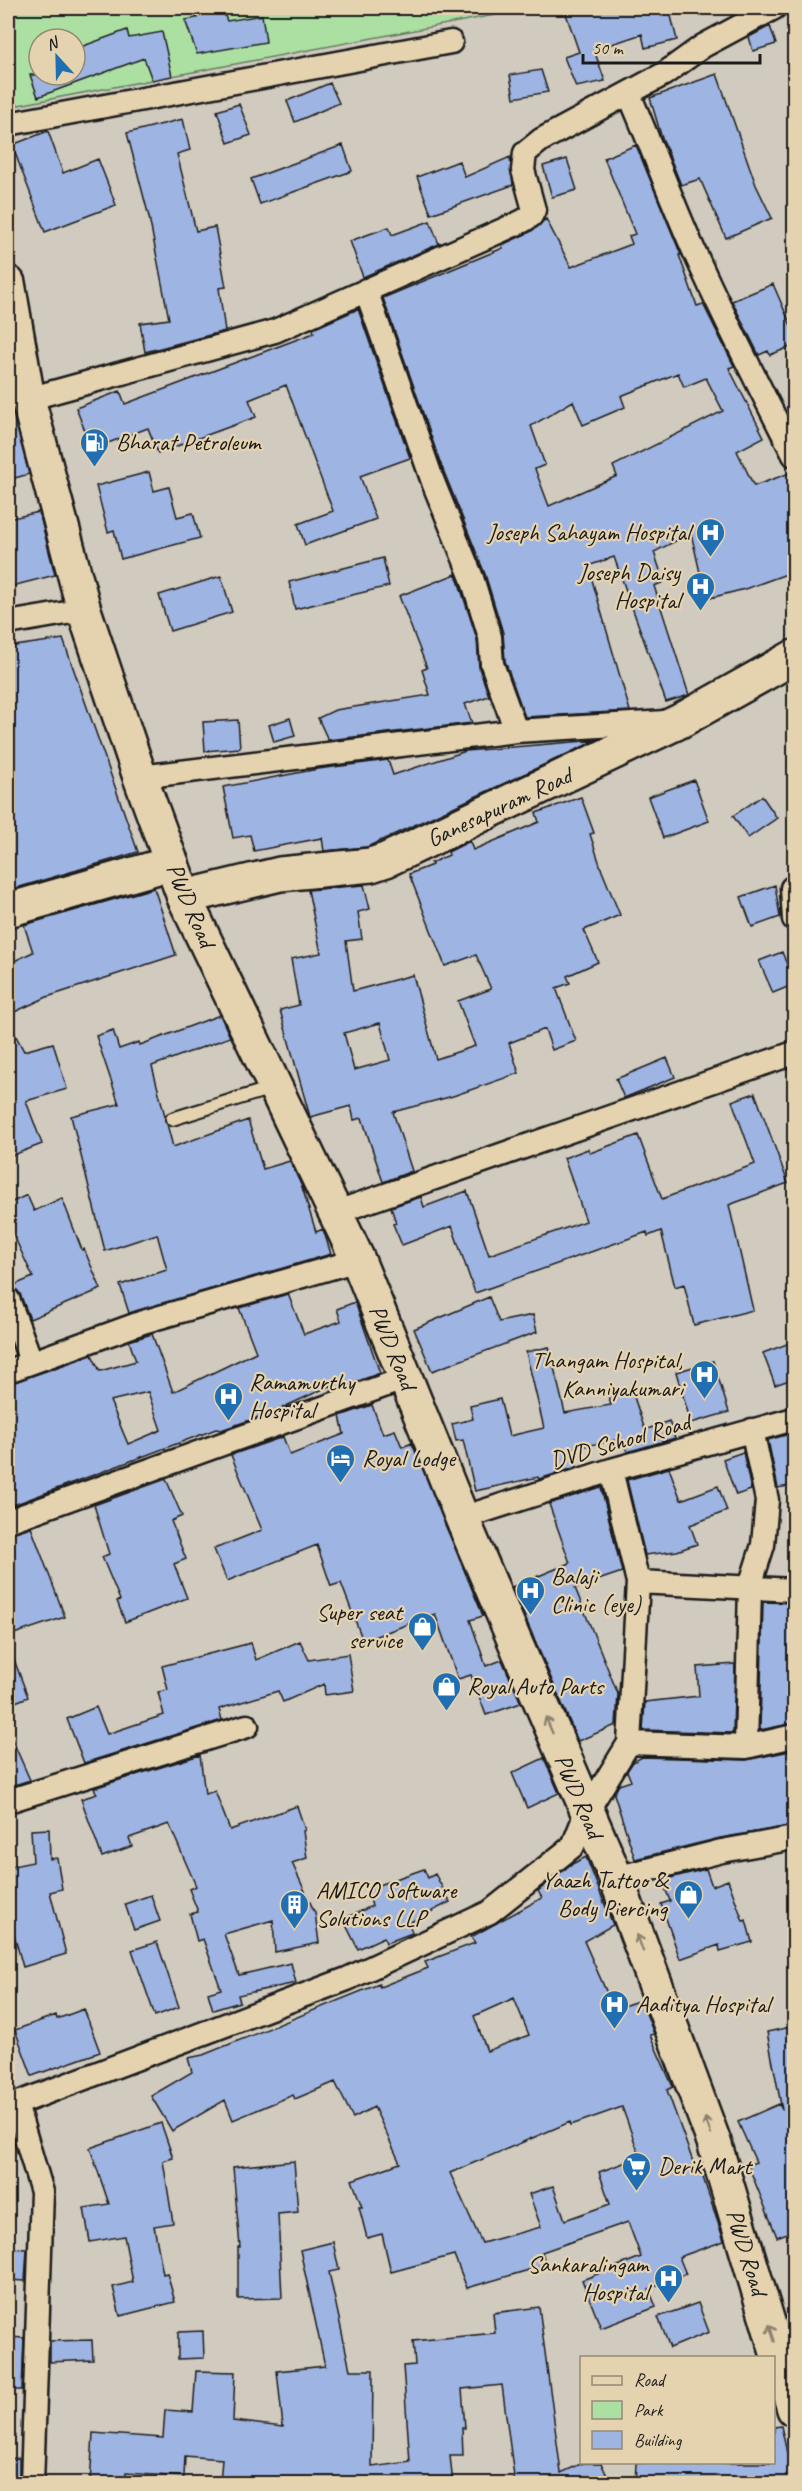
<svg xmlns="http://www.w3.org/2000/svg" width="802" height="2491" viewBox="0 0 802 2491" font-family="Caveat,sans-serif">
<rect width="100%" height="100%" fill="#d0cabf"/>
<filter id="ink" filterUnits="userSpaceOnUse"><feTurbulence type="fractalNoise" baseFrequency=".0167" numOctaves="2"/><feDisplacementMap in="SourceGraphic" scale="12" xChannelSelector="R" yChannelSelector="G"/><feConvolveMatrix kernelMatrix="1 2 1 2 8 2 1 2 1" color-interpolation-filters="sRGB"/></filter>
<g filter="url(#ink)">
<!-- green -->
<path fill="#abe0a2" stroke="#647e5f" stroke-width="1.5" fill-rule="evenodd" d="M8,8H521V10L8,107ZM39,39H75V75H39Z"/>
<!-- building -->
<path fill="#9eb4e2" stroke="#1c1c1c" stroke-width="1.5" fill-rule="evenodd" d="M193,8H222L227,21L262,15L266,42L197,54L185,20L197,18Z
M564,8H669L677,40L645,48L642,34L594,50L605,81L576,87L564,57L579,52Z
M770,26L776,44L753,51L749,37Z
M127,30L129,38L162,32L172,76L152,80L144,58L38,97L30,75H75V49Z
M541,70L548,92L514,98L510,75Z
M717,74L756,185L772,218L726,238L700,179L681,185L661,135L650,98Z
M330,83L339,103L295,122L287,101Z
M239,104L251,135L228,143L217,111Z
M183,119L190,150L177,154L196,231L215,227L226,287L219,288L225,331L145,352L140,323L169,319L149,217L127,133Z
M48,131L63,173L98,159L116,205L45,232L12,145Z
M343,145L352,171L260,204L251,179Z
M636,145L681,255H679L697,306L703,304L734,366L729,368L764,437L737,451L754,486L795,471V571L745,589L706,599L691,533L654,552L664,582L654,586L689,695L666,702L614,557L588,566L630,711L525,717L505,661L503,633L485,574L440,462L383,298L503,248L502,245L530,232L546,219L571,267L632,244L629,236L635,234L604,158ZM678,373L684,387L706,378L723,411L613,466L617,476L549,506L535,469L545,465L531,426L573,401L583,425L625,407L621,396Z
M510,157L513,185L431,214L417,177L459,161L465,177Z
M567,159L577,190L552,197L543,166Z
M430,221L439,244L363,277L350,241L389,227L392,235Z
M773,284L795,335V345L770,355L768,351L759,355L732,301Z
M358,309L410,458L360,476L376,519L305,545L298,524L333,511L286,385L249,400L256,417L158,453L148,428L92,449L76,408L120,391L125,404L314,333L313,329Z
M8,390L29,474L8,480Z
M149,472L154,491L169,487L177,517L193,513L200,538L121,559L114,530L108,532L96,486Z
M39,512L55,575L8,587V519Z
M383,558L389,586L295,609L289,582Z
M456,574L477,639L479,668L489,696L465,704L472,723L328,740L318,718L335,710L430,695L422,670L427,668L399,596Z
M221,576L232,612L170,631L159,595Z
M63,639L138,852L13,889L12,887L8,888V647Z
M290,718L295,736L274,742L269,725Z
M238,720L240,748L205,751L203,722Z
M597,740L367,847L324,851L322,838L254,851L250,835L233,838L223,787L318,769L388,760L393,775L466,751Z
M694,780L709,821L663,838L648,797Z
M762,796L777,818L748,838L733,816Z
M581,797L594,833L590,834L602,871L620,915L584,930L598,962L567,976L570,983L556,988L576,1041L552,1050L545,1029L509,1043L519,1073L453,1096L393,1112L412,1171L383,1182L362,1118L354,1120L351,1106L310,1117L280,1010L299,1005L291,959L321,953L308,890L364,885L370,909L358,912L362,939L346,941L353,991L413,975L436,1059L475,1046L458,1001L491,989L476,955L445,966L409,874L432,865L431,863L449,855L448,852L470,841L473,850L539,822L536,813ZM380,1023L390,1060L354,1070L344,1033Z
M775,885L780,917L752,927L741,897Z
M154,888L176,955L47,997L8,1015V964L33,952L24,925Z
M782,952L795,984L773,993L759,961Z
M220,1015L230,1037L152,1066L173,1147L248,1120L263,1169L290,1161L302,1187L316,1232L323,1229L331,1254L129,1313L120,1285L167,1270L157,1234L105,1251L71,1116L119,1104L96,1036L113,1030L119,1049L139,1042L140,1045Z
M8,1021L24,1051L53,1043L67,1089L26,1101L42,1144L8,1157Z
M667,1058L675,1077L624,1098L616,1079Z
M755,1093L788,1183L729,1205L753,1310L694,1325L684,1284L675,1287L661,1231L648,1236L647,1232L475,1293L452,1226L402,1245L393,1224L396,1223L391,1207L421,1197L424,1207L467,1191L489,1255L586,1221L564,1158L588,1149L590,1153L638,1135L662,1199L755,1164L732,1101Z
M27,1195L34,1211L62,1198L82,1250L84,1249L101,1289L30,1319L20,1294L12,1286L33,1277L8,1223V1204Z
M288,1294L304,1334L341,1321L337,1309L355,1302L380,1373L334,1390L332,1385L273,1412L221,1430L216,1429L8,1507V1384L92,1355L100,1371L136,1361L129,1341L152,1334L173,1392L256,1352L239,1308ZM148,1392L161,1430L128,1444L110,1401Z
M489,1297L499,1322L533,1315L537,1332L432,1371L414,1329Z
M795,1341V1378L775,1385L763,1353Z
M549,1347L565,1413L611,1405L608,1395L631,1388L645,1430L669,1421L675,1438L627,1452L622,1439L573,1448L577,1467L539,1479L538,1477L475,1491L463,1440L456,1441L452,1424L473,1419L470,1406L500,1399L509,1436L544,1428L526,1352Z
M713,1361L729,1412L691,1423L676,1372Z
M372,1405L383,1434L395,1430L402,1447L412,1443L483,1616L470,1620L486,1666L502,1660L521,1703L486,1715L471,1675L458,1679L435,1614L363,1641L341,1583L331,1586L317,1545L227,1581L214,1549L262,1530L231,1455L283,1437L290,1455L344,1434L340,1416Z
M793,1433L795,1485L778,1488L768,1440Z
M743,1452L751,1490L736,1495L723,1459Z
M669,1468L681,1500L718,1486L727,1511L690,1525L697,1544L677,1551L645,1555L627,1480Z
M166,1479L182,1516L171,1521L186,1559L174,1564L187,1598L125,1622L117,1601L120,1600L102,1557L109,1554L94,1505Z
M601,1487L622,1572L575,1588L618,1694L616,1725L578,1741L512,1587L570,1563L549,1504Z
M31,1527L65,1617L8,1636V1534Z
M763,1602L795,1603V1723L760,1730Z
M300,1641L309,1660L348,1654L354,1691L325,1695L324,1684L283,1702L278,1691L219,1709L222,1720L84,1763L67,1719L96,1707L107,1734L164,1715L158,1692L168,1690L162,1666L251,1643L256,1660Z
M9,1646L28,1697L8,1705V1647Z
M735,1664L733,1733L643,1730L645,1702L699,1696L697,1667Z
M8,1730L30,1780L8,1787Z
M795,1750V1825L720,1838L635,1859L614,1794L619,1785L631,1781L627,1771L633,1762L642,1757L746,1760Z
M200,1755L205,1794L215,1791L230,1830L297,1806L305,1830L303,1831L307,1858L292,1863L315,1913L319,1943L275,1952L273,1920L224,1934L239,1975L291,1963L296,1983L238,1995L240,2002L213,2010L208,1993L221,1989L203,1939L197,1941L190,1914L198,1912L189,1889L196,1886L169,1824L129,1838L132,1846L102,1857L81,1799L97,1794L94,1788Z
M544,1758L559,1793L527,1808L512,1773Z
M49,1829L50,1859L57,1858L62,1889L50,1892L66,1954L23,1967L8,1913V1867L33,1862L31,1830Z
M586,1857L613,1925L584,1941L614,2009L641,2000L654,2034L650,2035L673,2087L667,2090L696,2170L700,2168L724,2241L679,2257L686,2274L649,2289L656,2307L601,2328L582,2280L641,2257L628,2222L542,2252L546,2265L467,2288L454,2255L391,2272L382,2234L367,2238L359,2207H362L352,2180L400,2163L374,2107L353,2118L335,2082L295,2099L293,2095L233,2120L225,2100L172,2131L151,2096L192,2072L188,2058L203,2055L379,1984L380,1987L428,1968L425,1962L475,1943L471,1937L542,1898L538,1891L570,1865ZM514,1998L529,2035L487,2051L474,2016ZM622,2107L640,2157L599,2172L610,2204L565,2220L553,2186L529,2194L541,2227L482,2243L450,2173L570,2122L571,2125Z
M424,1869L428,1878L435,1874L450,1902L409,1923L412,1933L386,1943L384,1937L358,1949L343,1919L372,1906L367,1889Z
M706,1869L712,1886L728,1880L743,1921L746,1920L752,1942L720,1951L719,1945L680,1959L661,1904L670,1901L662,1880Z
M151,1895L160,1921L134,1930L125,1904Z
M157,1942L179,2007L155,2016L132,1950Z
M84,2009L100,2052L32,2076L15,2030L56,2015L57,2019Z
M791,2027L795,2044V2126L789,2127L795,2138V2230L777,2237L748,2165L756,2162L738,2122L779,2104L782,2110L767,2032Z
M161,2123L173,2158L163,2161L173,2223L154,2226L163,2274L167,2273L175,2302L120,2316L113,2287L133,2282L124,2236L90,2242L84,2208L109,2204L90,2148Z
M294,2161L298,2212L278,2214L282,2298L238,2299V2247H240L233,2167Z
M333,2242L339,2270L329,2272L350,2370H373L372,2467L410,2462L403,2366L415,2365L413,2341L495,2333L493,2313L539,2307L561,2473L583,2463H601L611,2484H515L502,2385L462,2389L465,2428H462L463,2456H450L453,2484H220L222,2459L185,2456L184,2477L126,2473L125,2484H90L93,2433L163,2438L165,2410L193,2412L196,2371L235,2372L233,2421L283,2427L277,2371L325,2366L300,2250Z
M8,2248L27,2249L25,2281L8,2280Z
M698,2303L709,2332L670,2348L658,2317Z
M203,2331L204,2358L178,2359V2332Z
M8,2337L24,2338L22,2390H8Z
M92,2340L93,2360L50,2362V2341Z
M781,2426L794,2484H635L636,2463H774V2427Z
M19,2458V2484H8V2459Z"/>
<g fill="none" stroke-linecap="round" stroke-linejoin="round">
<defs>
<path id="lane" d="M172,1119L275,1087"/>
<path id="street" d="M629,94C655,154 677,216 705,275C733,336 764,396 794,455
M8,124L451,42
M366,290L433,482L472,578L490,637L492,664L516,731
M28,399L275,331L523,221L531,216L534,210L523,170L525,153L541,140L664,74L703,46L774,8
M8,623L84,610
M140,777L516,731L666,722
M792,888L794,919
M337,1212L794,1053
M8,1299L31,1361
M8,1371L143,1322L358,1260
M462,1518L611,1470L794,1419
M8,1521L406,1378
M638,1582L794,1590
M629,1743L746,1747L794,1736
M746,1747L750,1586L763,1545L767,1500L752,1430
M8,1801L247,1726
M616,1878L722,1851L794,1838
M32,2484L42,2192L16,2104L347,1979L490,1912L573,1846L586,1813L629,1743L638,1582L611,1470"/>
<path id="secondary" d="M184,897L280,874L371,865L386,860L680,721L794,657
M8,910L172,863"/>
<path id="primary" d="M8,283L28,399L84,610L140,777L184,897L358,1260L462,1518L616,1878L714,2142L794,2409"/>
</defs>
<!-- lane casing -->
<use href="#lane" stroke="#1c1c1c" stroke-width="16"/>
<!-- street casing -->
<use href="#street" stroke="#1c1c1c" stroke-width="27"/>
<!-- secondary casing -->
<use href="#secondary" stroke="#1c1c1c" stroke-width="38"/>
<!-- primary casing -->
<use href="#primary" stroke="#1c1c1c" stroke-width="38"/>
<!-- lane -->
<use href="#lane" stroke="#e5d3b0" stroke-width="12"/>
<!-- street -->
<use href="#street" stroke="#e5d3b0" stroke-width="22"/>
<!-- secondary -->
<use href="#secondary" stroke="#e5d3b0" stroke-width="33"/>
<!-- primary -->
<use href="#primary" stroke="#e5d3b0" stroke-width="33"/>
</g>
<!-- one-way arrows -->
<defs><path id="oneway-shaft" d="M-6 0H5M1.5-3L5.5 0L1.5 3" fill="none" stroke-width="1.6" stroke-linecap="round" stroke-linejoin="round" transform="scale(1.5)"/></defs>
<g stroke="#8b816d">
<use href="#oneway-shaft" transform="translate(549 1725) rotate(-113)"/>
<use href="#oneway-shaft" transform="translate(640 1943) rotate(-110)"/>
<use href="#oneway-shaft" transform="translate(708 2126) rotate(-110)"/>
<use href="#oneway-shaft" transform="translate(772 2333) rotate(-107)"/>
</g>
</g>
<!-- icons -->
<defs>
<symbol id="fuel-pin" viewBox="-11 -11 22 30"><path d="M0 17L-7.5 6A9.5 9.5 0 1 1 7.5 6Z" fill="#1f6fb2" stroke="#e5d3b0"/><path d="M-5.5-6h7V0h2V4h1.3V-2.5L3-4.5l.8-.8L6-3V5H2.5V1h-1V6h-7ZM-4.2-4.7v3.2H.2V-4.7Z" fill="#fff"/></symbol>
<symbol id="hospital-pin" viewBox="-11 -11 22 30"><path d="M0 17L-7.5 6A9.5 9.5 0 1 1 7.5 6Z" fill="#1f6fb2" stroke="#e5d3b0"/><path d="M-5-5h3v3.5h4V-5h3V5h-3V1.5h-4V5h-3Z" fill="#fff"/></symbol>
<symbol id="hotel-pin" viewBox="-11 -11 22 30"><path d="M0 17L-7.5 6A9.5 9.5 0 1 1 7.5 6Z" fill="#1f6fb2" stroke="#e5d3b0"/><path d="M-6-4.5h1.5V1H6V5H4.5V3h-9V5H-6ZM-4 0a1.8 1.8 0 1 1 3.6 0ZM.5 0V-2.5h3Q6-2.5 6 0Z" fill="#fff"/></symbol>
<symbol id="shop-pin" viewBox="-11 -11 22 30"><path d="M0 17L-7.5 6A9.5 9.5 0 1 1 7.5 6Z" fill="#1f6fb2" stroke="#e5d3b0"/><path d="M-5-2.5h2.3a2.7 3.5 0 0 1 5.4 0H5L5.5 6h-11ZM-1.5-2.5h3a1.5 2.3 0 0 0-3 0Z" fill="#fff"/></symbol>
<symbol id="building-pin" viewBox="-11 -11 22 30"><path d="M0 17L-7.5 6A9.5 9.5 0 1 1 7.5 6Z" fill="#1f6fb2" stroke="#e5d3b0"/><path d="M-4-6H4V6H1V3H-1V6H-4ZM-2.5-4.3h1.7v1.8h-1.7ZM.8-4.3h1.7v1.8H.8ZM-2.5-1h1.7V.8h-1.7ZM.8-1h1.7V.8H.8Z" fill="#fff"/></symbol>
<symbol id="supermarket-pin" viewBox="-11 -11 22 30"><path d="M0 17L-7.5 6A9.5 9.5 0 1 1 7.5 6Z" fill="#1f6fb2" stroke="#e5d3b0"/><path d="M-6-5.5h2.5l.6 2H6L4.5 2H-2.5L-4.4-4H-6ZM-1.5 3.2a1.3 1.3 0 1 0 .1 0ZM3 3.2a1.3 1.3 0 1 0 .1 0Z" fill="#fff"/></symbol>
</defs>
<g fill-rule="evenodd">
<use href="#fuel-pin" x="78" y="426" width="33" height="45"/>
<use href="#hospital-pin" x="694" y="516" width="33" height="45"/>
<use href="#hospital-pin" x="684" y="570" width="33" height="45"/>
<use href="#hospital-pin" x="688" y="1358" width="33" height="45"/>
<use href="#hospital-pin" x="212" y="1380" width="33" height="45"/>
<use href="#hotel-pin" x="324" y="1442" width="33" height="45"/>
<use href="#hospital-pin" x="514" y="1574" width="33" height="45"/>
<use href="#shop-pin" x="406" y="1610" width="33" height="45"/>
<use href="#shop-pin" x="430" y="1670" width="33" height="45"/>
<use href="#shop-pin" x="672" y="1878" width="33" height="45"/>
<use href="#building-pin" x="278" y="1888" width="33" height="45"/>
<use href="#hospital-pin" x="598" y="1988" width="33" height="45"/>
<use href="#supermarket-pin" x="620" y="2150" width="33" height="45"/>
<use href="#hospital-pin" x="652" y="2262" width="33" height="45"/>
</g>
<g text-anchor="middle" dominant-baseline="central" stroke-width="4.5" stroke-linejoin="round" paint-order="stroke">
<!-- poi labels -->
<g font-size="24" fill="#1c1c1c" stroke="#e5d3b0" text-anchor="start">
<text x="116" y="442">Bharat Petroleum</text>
<text x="690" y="532" text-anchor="end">Joseph Sahayam Hospital</text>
<text x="680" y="572" text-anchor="end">Joseph Daisy<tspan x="680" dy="28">Hospital</tspan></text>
<text x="683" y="1360" text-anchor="end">Thangam Hospital,<tspan x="683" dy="28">Kanniyakumari</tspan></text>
<text x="249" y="1382">Ramamurthy<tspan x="249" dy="28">Hospital</tspan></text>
<text x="362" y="1458">Royal Lodge</text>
<text x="551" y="1576">Balaji<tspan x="551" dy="28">Clinic (eye)</tspan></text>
<text x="402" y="1612" text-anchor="end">Super seat<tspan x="402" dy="28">service</tspan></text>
<text x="467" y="1686">Royal Auto Parts</text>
<text x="667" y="1880" text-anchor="end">Yaazh Tattoo &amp;<tspan x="667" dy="28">Body Piercing</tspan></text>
<text x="316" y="1890">AMICO Software<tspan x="316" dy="28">Solutions LLP</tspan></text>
<text x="636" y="2004">Aaditya Hospital</text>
<text x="658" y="2166">Derik Mart</text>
<text x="648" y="2264" text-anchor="end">Sankaralingam<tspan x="648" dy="28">Hospital</tspan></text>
</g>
<!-- street labels -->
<g font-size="24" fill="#1c1c1c" stroke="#e5d3b0">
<text transform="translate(499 807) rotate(-25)">Ganesapuram Road</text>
<text transform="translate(191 905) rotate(67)">PWD Road</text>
<text transform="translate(393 1347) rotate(68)">PWD Road</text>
<text transform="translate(620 1441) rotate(-16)">DVD School Road</text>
<text transform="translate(579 1796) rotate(67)">PWD Road</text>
<text transform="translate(747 2252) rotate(73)">PWD Road</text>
</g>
</g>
<!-- margin -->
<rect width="802" height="2491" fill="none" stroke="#e5d3b0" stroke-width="30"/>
<rect x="15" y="15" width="772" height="2461" fill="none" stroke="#1c1c1c" stroke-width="2" filter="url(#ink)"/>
<!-- legend -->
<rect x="580" y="2356" width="195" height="108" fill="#e5d3b0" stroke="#958a75" stroke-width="1.5"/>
<rect x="592" y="2376" width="30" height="9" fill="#e5d3b0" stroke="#958a75" stroke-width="1.5"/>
<text x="634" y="2386" font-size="18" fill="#1c1c1c">Road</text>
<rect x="592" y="2401" width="30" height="18" fill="#abe0a2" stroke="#958a75" stroke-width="1.5"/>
<text x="634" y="2416" font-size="18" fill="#1c1c1c">Park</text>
<rect x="592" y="2431" width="30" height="18" fill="#9eb4e2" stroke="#958a75" stroke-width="1.5"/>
<text x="634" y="2446" font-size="18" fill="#1c1c1c">Building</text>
<!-- north arrow -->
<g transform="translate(57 57) rotate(338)"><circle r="28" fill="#e5d3b0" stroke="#958a75" stroke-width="1.5"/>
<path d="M0-4.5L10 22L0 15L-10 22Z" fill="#1f6fb2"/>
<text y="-9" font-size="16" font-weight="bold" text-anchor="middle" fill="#1c1c1c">N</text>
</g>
<!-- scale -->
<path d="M583 54v9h177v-9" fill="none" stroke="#1c1c1c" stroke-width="3"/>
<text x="592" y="54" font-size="18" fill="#1c1c1c" stroke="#e5d3b0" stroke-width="4.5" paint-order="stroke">50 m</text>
</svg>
